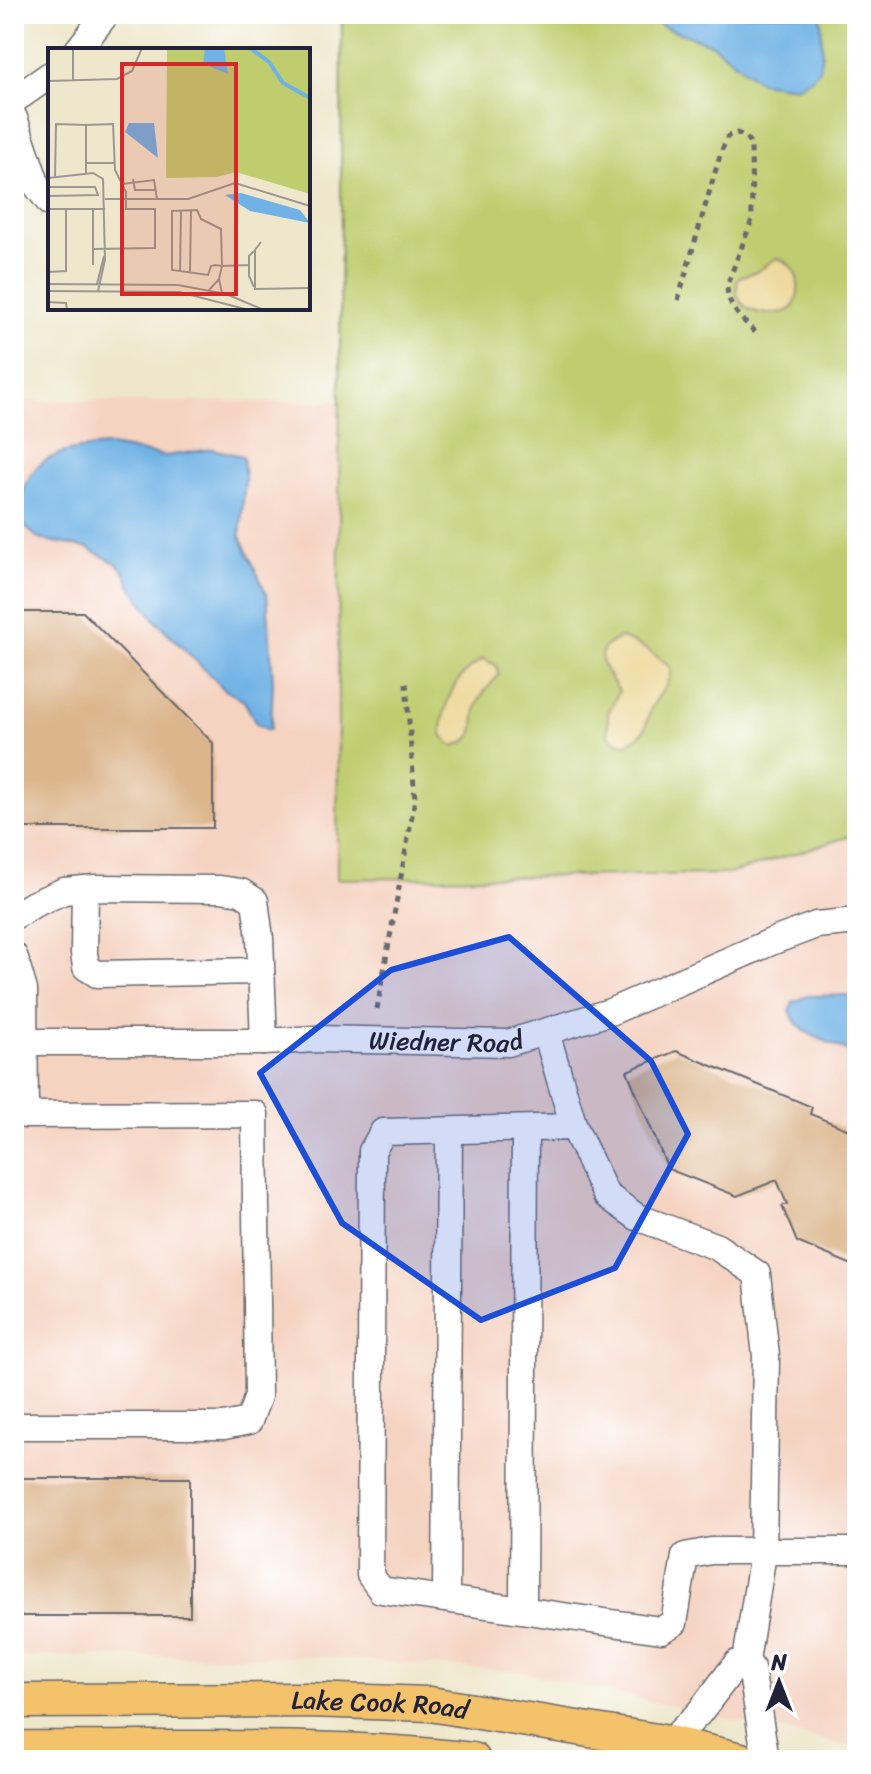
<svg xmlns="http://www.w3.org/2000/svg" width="871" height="1774" viewBox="0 0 871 1774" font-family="Sriracha,sans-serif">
<rect width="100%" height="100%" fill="#fff"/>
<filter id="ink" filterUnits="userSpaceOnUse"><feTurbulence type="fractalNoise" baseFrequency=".0125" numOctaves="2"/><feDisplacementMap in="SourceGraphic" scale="16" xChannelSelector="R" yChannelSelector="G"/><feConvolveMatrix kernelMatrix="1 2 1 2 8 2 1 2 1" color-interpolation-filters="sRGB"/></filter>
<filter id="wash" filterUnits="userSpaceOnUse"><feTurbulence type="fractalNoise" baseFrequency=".006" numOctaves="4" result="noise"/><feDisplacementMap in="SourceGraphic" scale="32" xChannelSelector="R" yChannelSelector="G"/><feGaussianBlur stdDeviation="1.8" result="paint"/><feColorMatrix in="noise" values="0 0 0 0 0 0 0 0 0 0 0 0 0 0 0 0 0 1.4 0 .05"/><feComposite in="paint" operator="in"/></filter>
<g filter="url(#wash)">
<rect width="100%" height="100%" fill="#eee7cb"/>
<!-- built -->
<path fill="#f5d3c1" d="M14,401L340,402L337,879L728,874L857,834V1748L522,1672L322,1657L14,1656Z"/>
<!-- green -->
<path fill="#bfcd6f" stroke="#707855" stroke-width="2" d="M342,14H857V834L729,874L337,879Z"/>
<!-- sand -->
<path fill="#eeda9e" stroke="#887e6c" stroke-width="2" d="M777,258C800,265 803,290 792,309C768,321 726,311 739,277L756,272Z
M621,638C638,643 659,656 671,669C669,685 662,691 654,703C641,725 655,727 627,744L617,742L608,735V713L619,691C607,671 585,650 621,638Z
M483,659L496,665L499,674C493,683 484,690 479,700C469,722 484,738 453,746L442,735C442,703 455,674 483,659Z"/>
<!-- water -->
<path fill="#70b2e5" stroke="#496a90" stroke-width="2" d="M638,14H821L822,58L819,69L812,78L796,87L760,82L713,45L667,28Z
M110,446L165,456L212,449L243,456L245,479L240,536L267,595L273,681L271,728L268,730L256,723L244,701L224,689L157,622L131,587L124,571L116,563L87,548L39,539L21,523C17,460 55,449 110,446Z
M857,995V1059C852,1055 846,1050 841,1048C821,1038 798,1035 790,1011L793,1002L808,996Z"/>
<g id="blocks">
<!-- building -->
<path fill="#dbb58b" d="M14,612H83L213,743V828H14Z
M676,1051L812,1107L810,1114L849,1130L857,1146V1267L797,1242L782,1206L787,1204L777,1180L737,1196L668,1169L627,1071Z
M14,1478H190V1616H14Z"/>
</g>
</g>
<g filter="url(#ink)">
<use href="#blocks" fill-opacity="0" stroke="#69676d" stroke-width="2"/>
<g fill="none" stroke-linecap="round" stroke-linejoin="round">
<defs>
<g id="minor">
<path d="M78,50L106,14"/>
<path d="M14,100L50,75"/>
<path d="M14,118L37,186L50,203"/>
<path d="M85,889L84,953L86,967L97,974L261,971"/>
<path d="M14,916L34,904L64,891L94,888L220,889L241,892L255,901L260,938L264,1042"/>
<path d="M14,956L24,990L25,1115L255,1114L258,1396L249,1421L224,1426H14"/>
<path d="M546,1032L574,1127"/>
<path id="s1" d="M14,1042H264L316,1039L508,1043L610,1012L771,942L816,925L857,921"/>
<path d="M446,1599L449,1131"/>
<path d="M523,1609L525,1129"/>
<path d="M746,1661L763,1553L766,1356L757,1274L717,1247L637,1217L606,1195L574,1127L383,1132L372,1151L370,1575L381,1590L661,1630L674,1623L685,1556L711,1551H857"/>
<path d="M669,1743L699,1713L737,1663L746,1661L751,1668L766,1760"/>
</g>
<g id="major">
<path id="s2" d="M14,1701L308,1700L430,1704L669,1743L741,1760"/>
<path d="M14,1748C166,1750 321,1742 473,1760"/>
</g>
</defs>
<!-- minor casing -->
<use href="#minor" stroke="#69676d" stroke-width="29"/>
<!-- major casing -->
<use href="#major" stroke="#69676d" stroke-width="37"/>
<!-- path -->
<path stroke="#69676d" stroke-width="5" stroke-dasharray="6 6" stroke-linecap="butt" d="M678,300L721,152L728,136L737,133L745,136L751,144L752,220L727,285C727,307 741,318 756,333
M377,1009L415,799L406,683"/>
<!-- minor -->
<use href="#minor" stroke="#fff" stroke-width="26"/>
<!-- major -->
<use href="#major" stroke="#f3c26a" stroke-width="34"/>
</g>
</g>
<!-- marked area -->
<path fill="#1d4ed8" fill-opacity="0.2" stroke="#1d4ed8" stroke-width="6" stroke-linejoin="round" d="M509,937L651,1061L688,1134L615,1268L481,1320L342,1223L260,1073L391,970Z"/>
<g text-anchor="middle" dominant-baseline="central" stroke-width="6" stroke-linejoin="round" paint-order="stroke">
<!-- street labels -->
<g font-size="26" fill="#22223b" stroke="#fff">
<text stroke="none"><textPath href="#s1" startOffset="432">Wiedner Road</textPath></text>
<text stroke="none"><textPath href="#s2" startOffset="366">Lake Cook Road</textPath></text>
</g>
</g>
<!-- overview -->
<g transform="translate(48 48)">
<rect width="262" height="262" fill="#eee7cb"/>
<path d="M119,0H262V146L188,124L169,129L118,130Z" fill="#bfcd6f"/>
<path d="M157,0H176L180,26L155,16ZM81,75H106L110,110L77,84ZM193,145L252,162L262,175L202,163L177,147Z" fill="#70b2e5"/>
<path fill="none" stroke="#70b2e5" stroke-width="4" d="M202,0L221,14L235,35L262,50"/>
<path fill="none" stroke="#9c9891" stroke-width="2" d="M25,0V32M0,33L69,31L84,23L94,0M38,115H67M38,126V77L65,76L67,122L78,144V161H107V200L45,201M0,130L45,125L55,131L57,212L50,243M7,130L8,76L38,77M85,131L87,142H108M74,136L106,132L109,151M1,139H47L50,147L1,148ZM57,151H140L187,135L262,158M0,161H57M213,194L207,202V241L262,240M45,217V161M0,224L18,223V161M132,224L133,163M142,224L143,162M171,231L174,218L173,181L153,171L149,162L124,163V222L160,227L163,218L167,217L174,218L201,217M0,236L130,237L178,246L216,262M49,236L56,208M206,239L201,228V208L206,203M161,242L171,231L174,245M0,243L131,244L201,262M0,254L18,255L19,262"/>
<path fill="#d62828" fill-opacity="0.15" stroke="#d62828" stroke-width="4" d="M74,16H188V246H74Z"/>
<rect width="262" height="262" fill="none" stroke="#22223b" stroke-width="4"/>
</g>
<!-- margin -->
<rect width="871" height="1774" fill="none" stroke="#fff" stroke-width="48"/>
<!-- north arrow -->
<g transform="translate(779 1682)" stroke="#ffffff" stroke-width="6" paint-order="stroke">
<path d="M0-6L14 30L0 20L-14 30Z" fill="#22223b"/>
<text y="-12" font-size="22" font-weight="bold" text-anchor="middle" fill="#22223b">N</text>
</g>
</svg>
